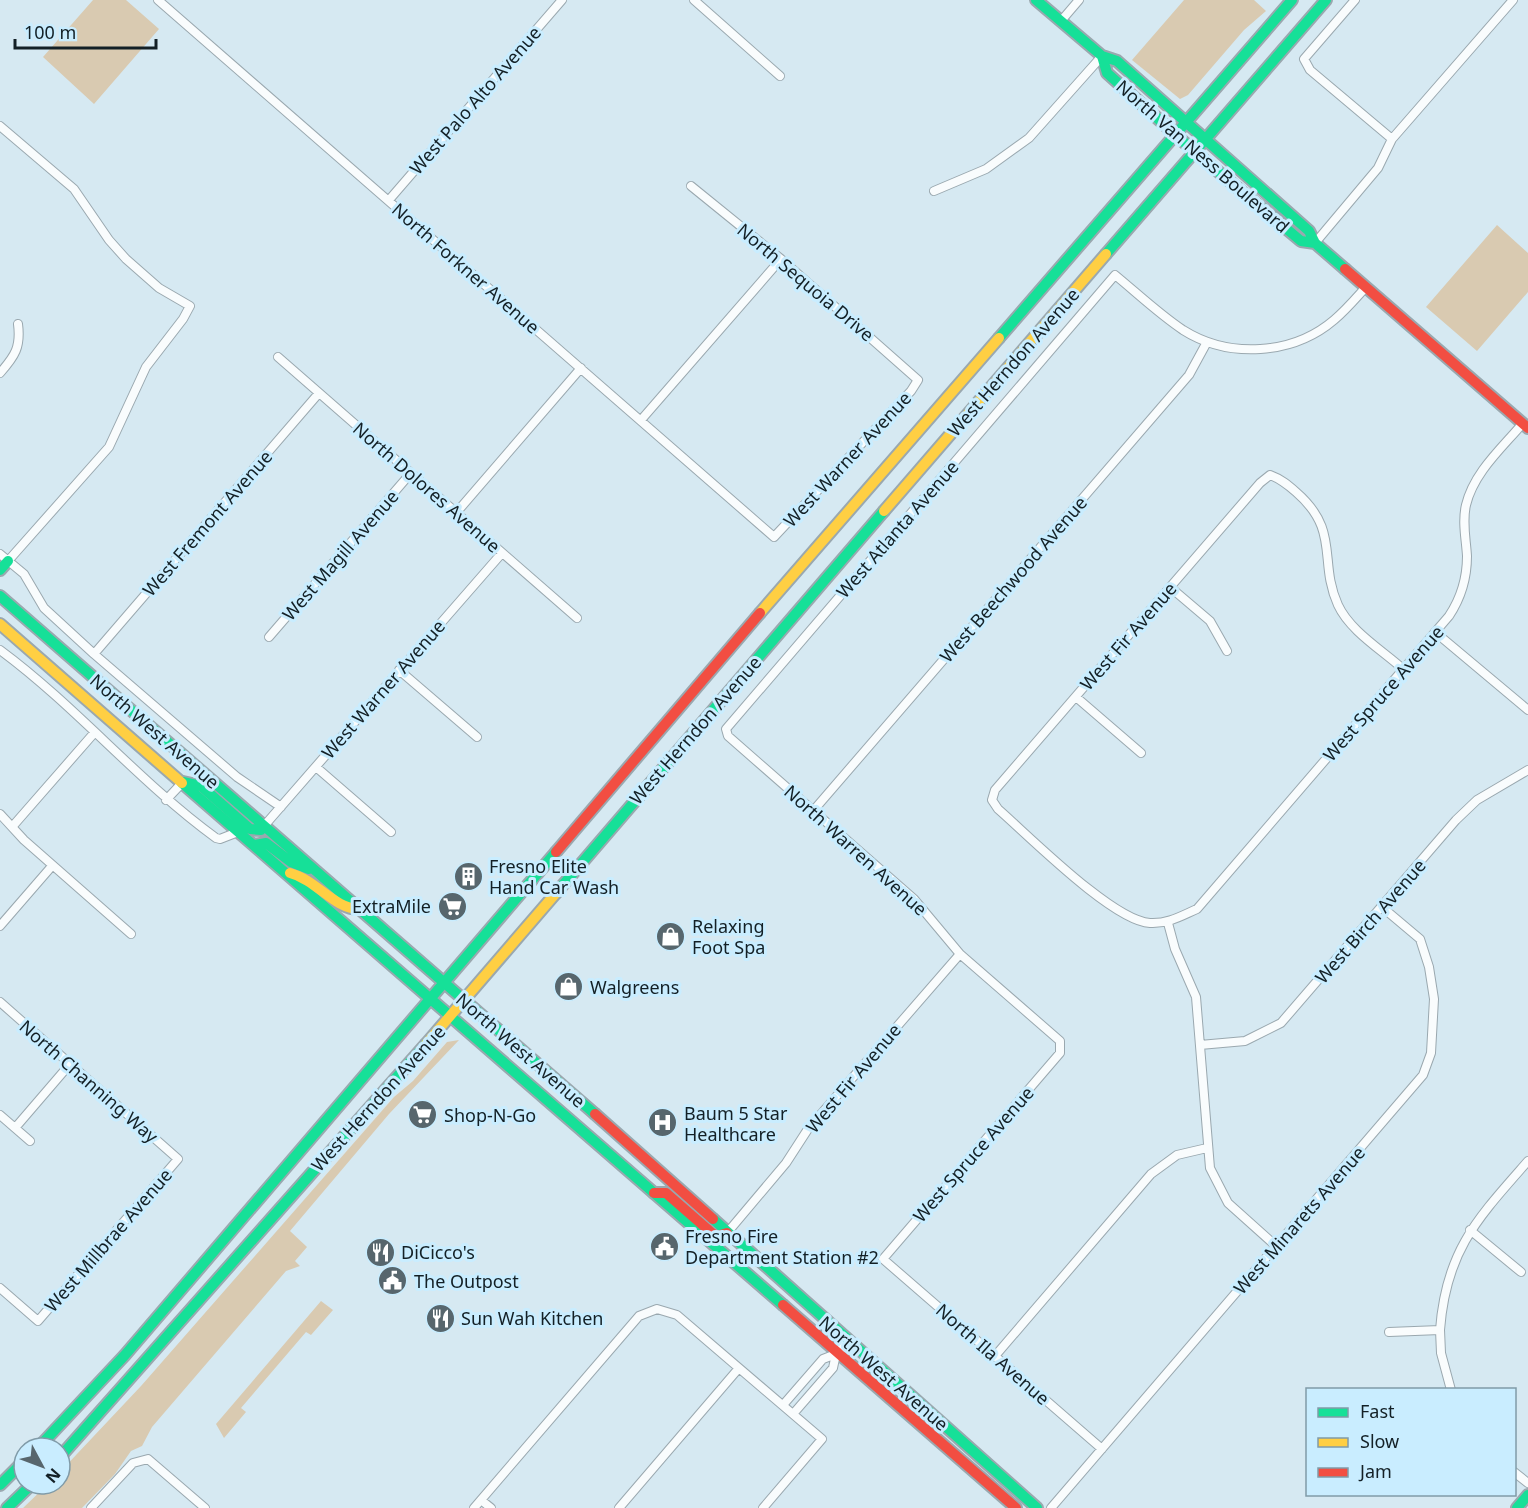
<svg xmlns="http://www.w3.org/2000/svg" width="1528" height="1508" viewBox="0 0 1528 1508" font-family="'Noto Sans',sans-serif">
<rect width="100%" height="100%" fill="#d6e9f2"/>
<!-- green -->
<path fill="#d9cab1" d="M93,0H126L159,29L94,104L43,57Z
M1184,0H1254L1266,11L1244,30L1188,95L1180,99L1132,60Z
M1497,225L1528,253V292L1477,351L1426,307Z
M459,1040L389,1114L290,1231L307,1247L295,1261L300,1266L286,1271L152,1427L142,1446L131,1451L115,1474L82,1508H23L48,1484H60V1472L141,1386L394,1097L413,1081L447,1042Z
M321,1301L333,1310L311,1335L306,1332L241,1408L246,1412L224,1438L216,1424Z"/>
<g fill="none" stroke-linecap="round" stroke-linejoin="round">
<defs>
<path id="street" d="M158,0L774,537L911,391L918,380L781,259L691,186
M694,0L780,76
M1355,0L1304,59L1310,70L1392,139
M1061,21L1079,0
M0,126L74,189L109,240L126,259L159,288L190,306L183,319L146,367L109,447L8,561
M934,191L986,169L1029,138L1102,56
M389,200L562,0
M1315,243L1378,168L1392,139L1513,0
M278,357L577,618
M0,373C15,356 21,347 18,324
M641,420L781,259
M456,513L581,368
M0,554L24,574L44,608L94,654L237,777L281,807
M1170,587L1210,621L1227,651
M1435,632L1528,710
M269,637L410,474
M0,650C77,707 139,782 216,838L220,839L238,832
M94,654L319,393
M1403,669C1382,650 1350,631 1338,605C1318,561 1341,531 1296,492C1288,485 1281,479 1270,475L1260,483L995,790L992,800L998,809C1029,836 1113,921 1150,923C1168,924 1181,916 1197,909L1449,616C1461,598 1467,578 1467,556C1466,539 1462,522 1466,505C1474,472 1502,448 1523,423
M399,670L477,737
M1076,697L1141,753
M316,767L391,832
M166,800L183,782
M813,811L1189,375L1207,342
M0,814L24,840L131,934
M264,826L502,553
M12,827L95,732
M1168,923L1175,949L1196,997L1210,1168L1228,1203L1276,1246
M0,926L52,866
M0,1002L178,1159L38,1321L0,1288
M1200,1045L1245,1041L1281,1023L1456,820L1477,800L1528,770
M0,1115L30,1141
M15,1128L70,1064
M1470,1230L1521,1272
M727,1233L786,1163L808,1129L960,954
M1440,1330L1441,1353L1451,1390
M1389,1332L1440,1330C1446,1250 1478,1218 1528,1161
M995,1356L1151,1174L1177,1155L1207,1148
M783,1405L823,1359L836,1354
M793,1414L833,1368L836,1354L848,1341
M1102,1449L883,1259L1060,1053V1041L960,954L914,899L728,736L726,729L1115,275C1137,293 1159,314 1183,330C1229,359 1293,355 1334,320C1346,310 1356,298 1366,287
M1514,1472L1528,1483
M481,1500L491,1508
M91,1508L133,1463L148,1459L205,1508
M474,1508L639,1316L657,1309L677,1315L822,1439L763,1508
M619,1508L739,1368
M1051,1508L1423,1075L1431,1053L1434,999L1429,967L1420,939L1382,907"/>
<path id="fast" d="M1036,0L1102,56L1117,61L1309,231L1315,243L1345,269
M1102,56L1107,73L1196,153L1301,241L1315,243
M1106,254L1326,0
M999,338L1292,0
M0,570L8,561
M0,596L595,1114
M183,782L201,786L250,829L261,830L264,826
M182,783L783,1305
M255,845L266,843L291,862L309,869
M556,893L884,511
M713,1219L1037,1508
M38,1448L125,1355L556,852
M60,1457L426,1044
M0,1485L24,1461
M7,1508L32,1484
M1517,1508L1528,1495"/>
<path id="slow" d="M884,511L1106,254
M760,613L999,338
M0,624L182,783
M290,873C317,880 334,909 359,909
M426,1044L556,893"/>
<path id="jam" d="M1345,269L1528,428
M556,852L760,613
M595,1114L713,1219
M654,1193H666L713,1234L718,1236L727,1233
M783,1305L1016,1508"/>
</defs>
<!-- street casing -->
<use href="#street" stroke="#9aa8af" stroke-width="10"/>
<!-- fast casing -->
<use href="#fast" stroke="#9aa8af" stroke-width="14"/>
<!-- slow casing -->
<use href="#slow" stroke="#9aa8af" stroke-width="14"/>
<!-- jam casing -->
<use href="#jam" stroke="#9aa8af" stroke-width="14"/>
<!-- street -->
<use href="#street" stroke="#f9fcfd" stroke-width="8"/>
<!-- fast -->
<use href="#fast" stroke="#16e098" stroke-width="10"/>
<!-- slow -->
<use href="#slow" stroke="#ffcf43" stroke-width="10"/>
<!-- jam -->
<use href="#jam" stroke="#f24e42" stroke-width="10"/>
</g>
<!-- icons -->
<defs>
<symbol id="building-disc" viewBox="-11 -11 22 22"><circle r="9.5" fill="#57666d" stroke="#c9edff"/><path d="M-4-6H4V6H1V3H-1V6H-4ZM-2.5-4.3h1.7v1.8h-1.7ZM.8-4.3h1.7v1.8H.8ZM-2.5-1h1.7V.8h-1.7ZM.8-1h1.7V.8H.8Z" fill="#fff"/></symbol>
<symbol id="supermarket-disc" viewBox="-11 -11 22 22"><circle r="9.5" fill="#57666d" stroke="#c9edff"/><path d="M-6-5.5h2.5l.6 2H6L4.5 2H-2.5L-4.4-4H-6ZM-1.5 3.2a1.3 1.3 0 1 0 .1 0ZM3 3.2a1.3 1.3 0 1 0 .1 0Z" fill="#fff"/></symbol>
<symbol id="shop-disc" viewBox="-11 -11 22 22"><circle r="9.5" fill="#57666d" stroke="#c9edff"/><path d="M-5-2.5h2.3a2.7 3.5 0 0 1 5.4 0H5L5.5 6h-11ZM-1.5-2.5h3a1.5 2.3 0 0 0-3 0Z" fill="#fff"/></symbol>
<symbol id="hospital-disc" viewBox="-11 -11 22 22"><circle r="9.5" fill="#57666d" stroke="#c9edff"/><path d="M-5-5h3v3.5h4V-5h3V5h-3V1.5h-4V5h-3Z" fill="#fff"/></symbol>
<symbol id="civic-disc" viewBox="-11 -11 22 22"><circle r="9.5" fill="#57666d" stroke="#c9edff"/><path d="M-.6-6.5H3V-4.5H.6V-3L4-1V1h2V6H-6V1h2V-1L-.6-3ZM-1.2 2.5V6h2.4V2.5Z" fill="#fff"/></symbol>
<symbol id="restaurant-disc" viewBox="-11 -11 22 22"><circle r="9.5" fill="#57666d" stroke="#c9edff"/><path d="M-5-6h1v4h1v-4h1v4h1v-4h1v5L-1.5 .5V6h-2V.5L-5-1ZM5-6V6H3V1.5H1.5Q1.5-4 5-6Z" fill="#fff"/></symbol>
</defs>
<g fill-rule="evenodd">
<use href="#building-disc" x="452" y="860" width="33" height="33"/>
<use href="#supermarket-disc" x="436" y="890" width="33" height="33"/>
<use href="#shop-disc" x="654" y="920" width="33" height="33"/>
<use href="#shop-disc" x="552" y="970" width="33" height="33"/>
<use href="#supermarket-disc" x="406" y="1098" width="33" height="33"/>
<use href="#hospital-disc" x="646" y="1106" width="33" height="33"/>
<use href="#civic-disc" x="648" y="1230" width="33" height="33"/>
<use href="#restaurant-disc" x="364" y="1236" width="33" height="33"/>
<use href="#civic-disc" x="376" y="1264" width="33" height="33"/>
<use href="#restaurant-disc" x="424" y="1302" width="33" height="33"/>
</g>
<g text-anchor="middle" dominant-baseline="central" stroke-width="6" stroke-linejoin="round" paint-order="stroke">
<!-- street labels -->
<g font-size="18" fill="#132026" stroke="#c9edff">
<text transform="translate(475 100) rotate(-49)">West Palo Alto Avenue</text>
<text transform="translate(1203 156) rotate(41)">North Van Ness Boulevard</text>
<text transform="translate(466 268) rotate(41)">North Forkner Avenue</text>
<text transform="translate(806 282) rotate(40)">North Sequoia Drive</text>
<text transform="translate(1013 362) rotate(-49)">West Herndon Avenue</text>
<text transform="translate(847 459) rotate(-47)">West Warner Avenue</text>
<text transform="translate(427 487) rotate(41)">North Dolores Avenue</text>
<text transform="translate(207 523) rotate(-49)">West Fremont Avenue</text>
<text transform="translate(897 529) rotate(-49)">West Atlanta Avenue</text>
<text transform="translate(340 555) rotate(-49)">West Magill Avenue</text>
<text transform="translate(1013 579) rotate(-49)">West Beechwood Avenue</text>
<text transform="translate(1128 636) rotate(-49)">West Fir Avenue</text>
<text transform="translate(383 689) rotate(-49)">West Warner Avenue</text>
<text transform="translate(1383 693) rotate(-49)">West Spruce Avenue</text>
<text transform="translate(695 730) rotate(-49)">West Herndon Avenue</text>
<text transform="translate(155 731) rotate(41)">North West Avenue</text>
<text transform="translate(856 850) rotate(42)">North Warren Avenue</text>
<text transform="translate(1370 921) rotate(-49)">West Birch Avenue</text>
<text transform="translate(521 1050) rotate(41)">North West Avenue</text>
<text transform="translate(853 1078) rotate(-50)">West Fir Avenue</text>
<text transform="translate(89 1081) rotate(41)">North Channing Way</text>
<text transform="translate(378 1098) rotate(-48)">West Herndon Avenue</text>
<text transform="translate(973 1154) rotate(-49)">West Spruce Avenue</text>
<text transform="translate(1299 1220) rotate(-49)">West Minarets Avenue</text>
<text transform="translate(108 1240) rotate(-49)">West Millbrae Avenue</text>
<text transform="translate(993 1354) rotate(41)">North Ila Avenue</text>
<text transform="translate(884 1373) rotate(41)">North West Avenue</text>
</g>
<!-- poi labels -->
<g font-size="18" fill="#132026" stroke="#c9edff" text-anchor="start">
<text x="489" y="866">Fresno Elite<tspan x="489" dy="21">Hand Car Wash</tspan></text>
<text x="431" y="906" text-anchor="end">ExtraMile</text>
<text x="692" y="926">Relaxing<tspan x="692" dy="21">Foot Spa</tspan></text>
<text x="590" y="987">Walgreens</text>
<text x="684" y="1113">Baum 5 Star<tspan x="684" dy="21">Healthcare</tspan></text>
<text x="444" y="1115">Shop-N-Go</text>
<text x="685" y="1236">Fresno Fire<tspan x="685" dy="21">Department Station #2</tspan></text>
<text x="401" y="1252">DiCicco's</text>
<text x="414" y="1281">The Outpost</text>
<text x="461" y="1318">Sun Wah Kitchen</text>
</g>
</g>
<!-- legend -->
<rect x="1306" y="1388" width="210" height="108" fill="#c9edff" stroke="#809ba8" stroke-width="1.5"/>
<rect x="1318" y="1408" width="30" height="9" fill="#16e098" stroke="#809ba8" stroke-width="1.5"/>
<text x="1360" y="1418" font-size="18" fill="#132026">Fast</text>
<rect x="1318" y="1438" width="30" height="9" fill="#ffcf43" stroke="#809ba8" stroke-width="1.5"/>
<text x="1360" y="1448" font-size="18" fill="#132026">Slow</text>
<rect x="1318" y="1468" width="30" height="9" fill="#f24e42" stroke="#809ba8" stroke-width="1.5"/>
<text x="1360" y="1478" font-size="18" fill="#132026">Jam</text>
<!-- north arrow -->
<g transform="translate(42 1466) rotate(131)"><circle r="28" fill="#c9edff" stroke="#809ba8" stroke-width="1.5"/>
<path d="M0-4.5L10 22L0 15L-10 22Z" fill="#57666d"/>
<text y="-9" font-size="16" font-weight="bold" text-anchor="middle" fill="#132026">N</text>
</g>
<!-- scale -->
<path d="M15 39v9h141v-9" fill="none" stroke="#132026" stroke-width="3"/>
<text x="24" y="39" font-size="18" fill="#132026" stroke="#c9edff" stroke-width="4.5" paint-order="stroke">100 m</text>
</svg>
